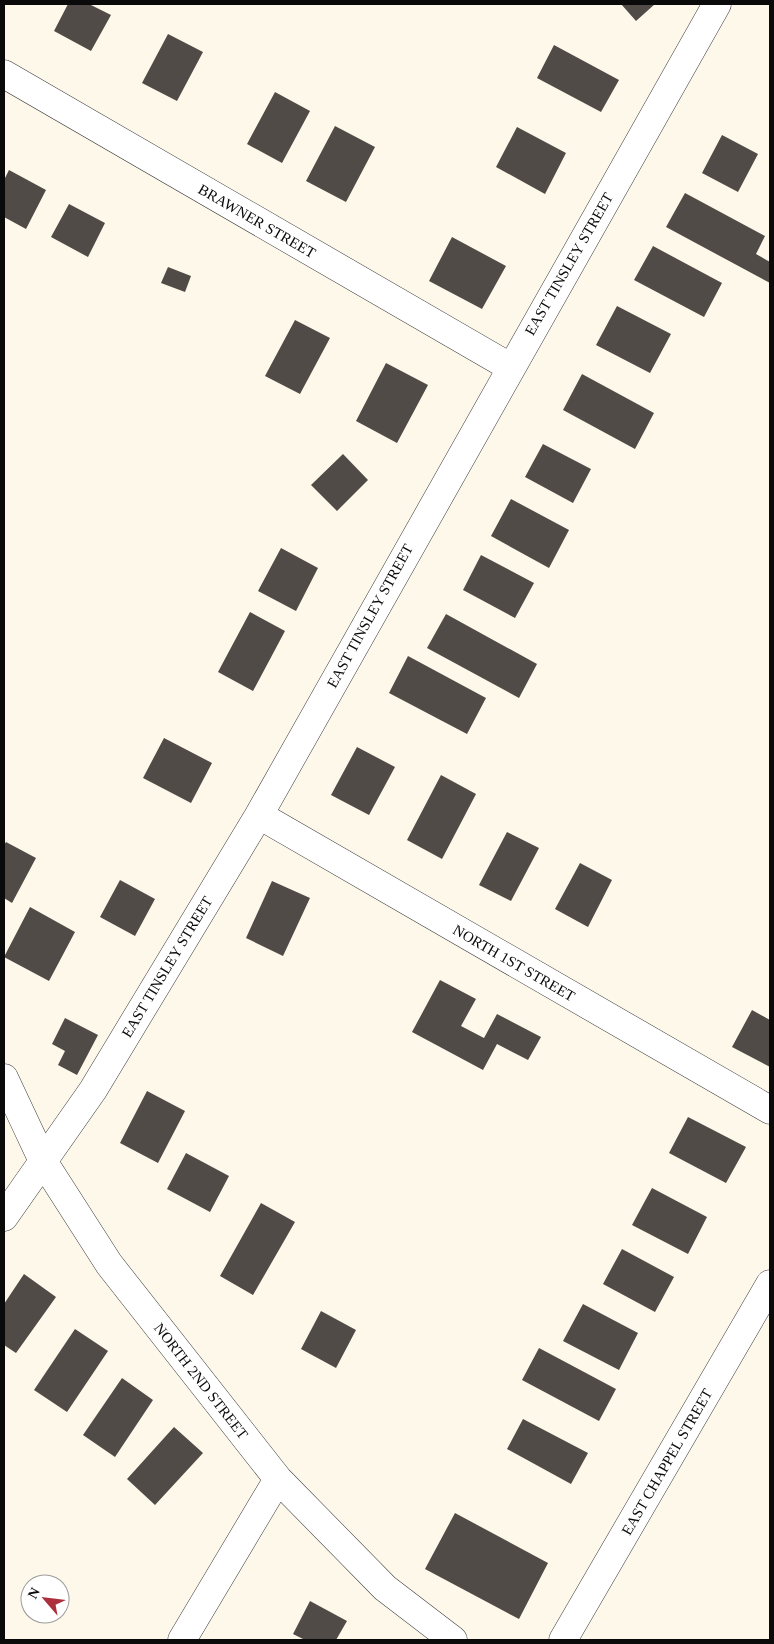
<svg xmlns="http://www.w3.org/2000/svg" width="774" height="1644" viewBox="0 0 774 1644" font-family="'Times New Roman',serif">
<rect width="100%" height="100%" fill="#fdf8e9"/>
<!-- building -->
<path fill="#514b47" d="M68,4H89L111,15L91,51L54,31Z
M621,4H655L636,21Z
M168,34L203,52L177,101L142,83Z
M554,45L619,80L601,112L537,78Z
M275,92L310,111L282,163L247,144Z
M335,126L375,147L346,202L306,181Z
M517,127L566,153L545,194L496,167Z
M722,135L758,154L738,192L702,173Z
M9,170L46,190L26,229L4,217V180Z
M685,193L765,236L756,254L770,262V283L666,227Z
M69,204L105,223L88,257L51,237Z
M452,237L506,266L482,309L429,281Z
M653,246L722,283L704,317L634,280Z
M168,267L191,276L185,292L161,283Z
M617,306L671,334L650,373L596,345Z
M295,320L330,338L300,394L265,376Z
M386,363L428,385L397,443L356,421Z
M582,374L654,413L635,449L563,410Z
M543,444L591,469L573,503L525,477Z
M343,454L368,480L337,511L311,485Z
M511,499L569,530L549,568L491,536Z
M281,548L318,568L296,611L258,591Z
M481,555L534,583L515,618L463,590Z
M250,612L285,631L253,691L218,672Z
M446,614L537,664L519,698L427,648Z
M408,656L486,698L467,734L389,693Z
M164,738L212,763L191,803L143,778Z
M357,747L395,767L369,815L331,795Z
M441,775L476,794L442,859L407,840Z
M507,832L539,848L511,901L479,885Z
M6,842L36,858L12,903L4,898V845Z
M580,863L612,880L588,927L555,909Z
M120,880L155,899L135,936L100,917Z
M272,881L310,898L283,956L246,938Z
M30,907L75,932L49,981L4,957Z
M440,980L476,999L461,1026L484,1038L497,1014L541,1037L528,1060L497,1044L483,1070L412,1032Z
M752,1010L770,1020V1067L732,1047Z
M65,1018L98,1035L77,1075L58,1065L65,1051L52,1044Z
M147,1091L185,1111L158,1163L120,1143Z
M688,1117L746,1147L726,1183L669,1153Z
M186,1153L229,1176L210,1212L167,1189Z
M652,1188L707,1217L688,1254L632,1225Z
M261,1203L295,1222L253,1295L220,1276Z
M622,1249L674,1277L655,1312L603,1284Z
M24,1274L56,1297L16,1353L4,1345V1304Z
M583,1304L638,1333L619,1370L563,1341Z
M321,1311L356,1330L336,1368L301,1349Z
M75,1329L108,1351L67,1412L34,1390Z
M539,1348L616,1389L599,1421L522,1380Z
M122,1378L153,1400L115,1457L83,1435Z
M523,1419L588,1453L571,1484L507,1449Z
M174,1427L203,1453L155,1505L127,1479Z
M455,1513L548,1563L519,1619L425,1569Z
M310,1601L347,1621L336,1640H305L293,1634Z"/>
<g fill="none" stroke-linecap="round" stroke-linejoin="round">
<defs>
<path id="minor" d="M4,74L510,367
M259,815L770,1110
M4,1078L43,1161L109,1264L278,1479L385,1588L453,1640
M4,1217L93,1090L259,815L717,4
M182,1640L278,1479
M563,1640L770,1284"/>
</defs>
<!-- minor casing -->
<use href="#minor" stroke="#3d3d3d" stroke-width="29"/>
<!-- minor -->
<use href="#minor" stroke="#fff" stroke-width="28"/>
</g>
<g text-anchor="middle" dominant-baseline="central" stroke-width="5" stroke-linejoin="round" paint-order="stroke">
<!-- street labels -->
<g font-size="15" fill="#0a0a0a" stroke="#fff">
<text transform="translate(257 221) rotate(30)">BRAWNER STREET</text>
<text transform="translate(569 264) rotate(-60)">EAST TINSLEY STREET</text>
<text transform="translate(370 616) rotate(-61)">EAST TINSLEY STREET</text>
<text transform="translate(514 963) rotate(30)">NORTH 1ST STREET</text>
<text transform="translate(167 967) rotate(-59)">EAST TINSLEY STREET</text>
<text transform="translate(201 1381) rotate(52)">NORTH 2ND STREET</text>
<text transform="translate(667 1462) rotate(-60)">EAST CHAPPEL STREET</text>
</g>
</g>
<!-- border -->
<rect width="774" height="1644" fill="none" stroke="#0a0a0a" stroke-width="10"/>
<!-- north arrow -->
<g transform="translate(45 1599) rotate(298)"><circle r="24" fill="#ffffff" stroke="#9d9d9d"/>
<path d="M0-4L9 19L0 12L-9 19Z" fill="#ac303c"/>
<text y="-8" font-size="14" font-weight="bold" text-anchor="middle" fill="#0a0a0a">N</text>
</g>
</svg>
